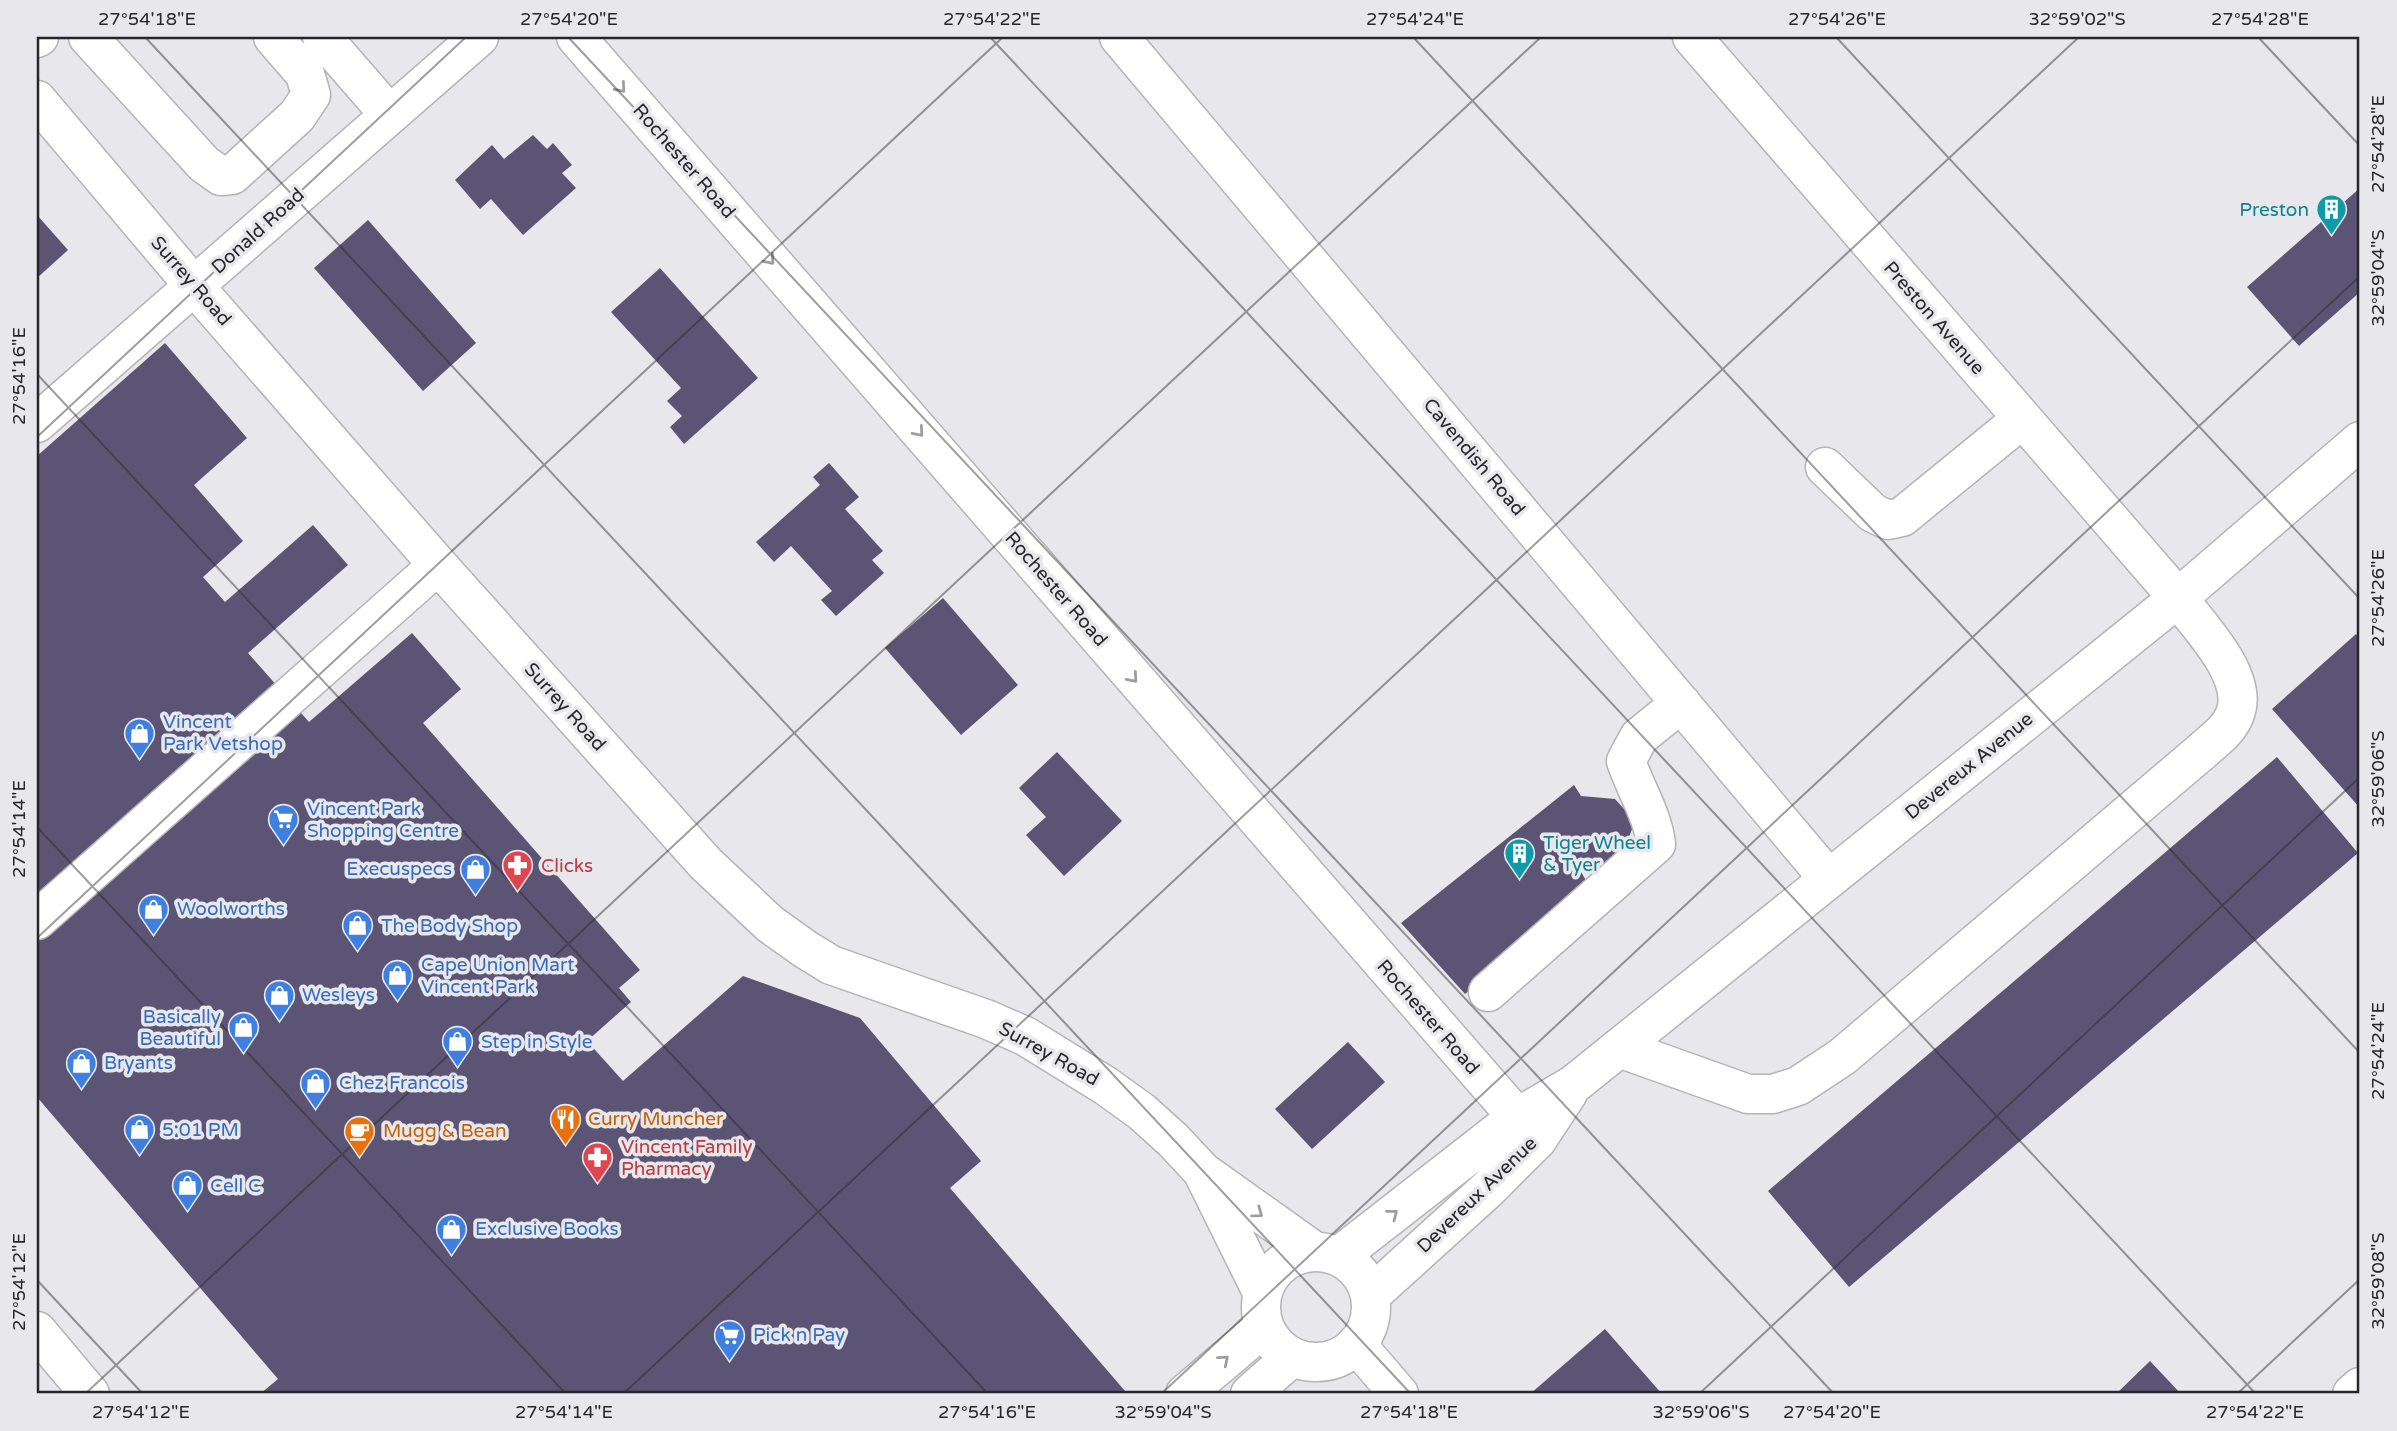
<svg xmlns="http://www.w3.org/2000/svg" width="2397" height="1431" viewBox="0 0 2397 1431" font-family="'Varela Round',sans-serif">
<rect width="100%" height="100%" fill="#e7e7ec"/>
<!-- building -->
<path fill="#5c5475" d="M533,135L547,149L553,143L572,165L562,173L576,188L523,235L491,199L480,209L455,180L492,145L504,159Z
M2360,188V292L2299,346L2247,287Z
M37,215L68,250L37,278Z
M368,220L476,343L423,391L314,268Z
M660,268L758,378L684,444L670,427L682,416L667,401L681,388L611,312Z
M165,343L247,438L194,485L243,541L203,577L225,602L313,525L348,565L248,653L309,722L412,633L461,689L423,723L640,970L619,988L631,1002L587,1041L623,1081L743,976L860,1018L981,1161L950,1188L1125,1391L1122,1394H260L278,1379L37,1097V456Z
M829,463L859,497L845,509L883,551L872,560L884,573L836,616L821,600L832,591L791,546L774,562L756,542L820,485L813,477Z
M943,598L1018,685L961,735L885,648Z
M2356,634L2360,639V808L2272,709Z
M1057,752L1122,821L1064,876L1026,835L1046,817L1019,788Z
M2277,757L2358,853L1849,1287L1768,1191Z
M1574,785L1581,796L1615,799L1635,821L1621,859L1608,871L1580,870L1592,891L1465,994L1401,923Z
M1348,1042L1385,1082L1312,1149L1275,1109Z
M1605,1329L1662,1394H1530Z
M2150,1361L2181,1394H2116Z"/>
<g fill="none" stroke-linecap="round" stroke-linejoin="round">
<defs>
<path id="minor" d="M88,37L204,164L221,176L232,175L297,116L311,95L305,74L273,37
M322,37L389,114
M576,37L1537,1140
M1119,37L1828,878
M37,38L39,37
M37,100L195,287L438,565L706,864L770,924L805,949L831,965L986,1019L1025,1036L1106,1086L1142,1112L1173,1140L1203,1172L1314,1251
M37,423L479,37
M1825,467L1873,513L1888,520L1902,517L2022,419
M37,920L438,565
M1488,992L1656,844C1653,816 1635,788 1626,761L1639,737L1681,703
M1619,1048L1748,1094H1773L1798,1086L1842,1057L2201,752C2214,740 2231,729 2236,711C2247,674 2199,626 2178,598L1692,37
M1205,1177L1262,1292
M37,1331L90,1394
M1356,1344L1399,1394
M2352,1394L2360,1387"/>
<path id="major" d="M1261 1307a55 55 0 1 1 110 0a55 55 0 1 1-110 0Z
M1339,1256L1516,1118L1573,1085L2178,598L2360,441
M1370,1296L1488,1189L1537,1140L1568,1093
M1185,1394L1264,1327
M1250,1394L1292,1357"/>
</defs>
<!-- minor casing -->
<use href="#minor" stroke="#b4b3b8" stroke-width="41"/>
<!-- major casing -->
<use href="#major" stroke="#b4b3b8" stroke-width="41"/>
<!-- minor -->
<use href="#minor" stroke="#fff" stroke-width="38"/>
<!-- major -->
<use href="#major" stroke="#fff" stroke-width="38"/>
</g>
<!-- one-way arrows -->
<defs><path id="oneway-chevron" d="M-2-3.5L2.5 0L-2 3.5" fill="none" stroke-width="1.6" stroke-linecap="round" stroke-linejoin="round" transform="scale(1.75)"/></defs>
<g stroke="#9e9e9f">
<use href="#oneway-chevron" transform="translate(621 88) rotate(49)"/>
<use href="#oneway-chevron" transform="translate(770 260) rotate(49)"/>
<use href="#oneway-chevron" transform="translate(919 432) rotate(49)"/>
<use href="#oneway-chevron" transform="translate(1133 678) rotate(49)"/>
<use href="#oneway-chevron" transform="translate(1258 1213) rotate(36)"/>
<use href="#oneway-chevron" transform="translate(1393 1214) rotate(-38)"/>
<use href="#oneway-chevron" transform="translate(1224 1360) rotate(-40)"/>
</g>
<!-- ticks -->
<path fill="none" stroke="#272729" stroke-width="2" stroke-opacity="0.45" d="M145,37L1411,1394M568,37L1834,1394M990,37L2256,1394M1413,37L2360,1053M1836,37L2360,599M2258,37L2360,146M37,374L988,1394M37,437L466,37M37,827L566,1394M37,938L1003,37M37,1280L143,1394M85,1394L1541,37M623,1394L2079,37M1161,1394L2360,276M1699,1394L2360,777M2237,1394L2360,1279"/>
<!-- icons -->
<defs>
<symbol id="building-pin" viewBox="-11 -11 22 30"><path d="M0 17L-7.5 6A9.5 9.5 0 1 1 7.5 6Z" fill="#0f9aa8" stroke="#e7e7ec"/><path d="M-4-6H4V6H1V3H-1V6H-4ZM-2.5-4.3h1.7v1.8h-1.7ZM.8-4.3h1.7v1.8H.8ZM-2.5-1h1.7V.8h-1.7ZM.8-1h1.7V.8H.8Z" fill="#fff"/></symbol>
<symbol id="shop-pin" viewBox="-11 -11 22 30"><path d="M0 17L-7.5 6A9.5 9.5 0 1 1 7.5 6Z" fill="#3f7fe0" stroke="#e7e7ec"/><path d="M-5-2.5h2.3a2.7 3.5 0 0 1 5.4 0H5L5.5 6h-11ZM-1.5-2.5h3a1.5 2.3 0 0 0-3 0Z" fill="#fff"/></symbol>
<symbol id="supermarket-pin" viewBox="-11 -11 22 30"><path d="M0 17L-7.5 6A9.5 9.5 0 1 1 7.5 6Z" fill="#3f7fe0" stroke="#e7e7ec"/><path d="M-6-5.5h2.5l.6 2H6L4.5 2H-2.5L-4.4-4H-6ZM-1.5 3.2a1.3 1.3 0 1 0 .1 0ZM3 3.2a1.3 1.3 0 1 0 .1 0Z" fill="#fff"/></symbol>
<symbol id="pharmacy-pin" viewBox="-11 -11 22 30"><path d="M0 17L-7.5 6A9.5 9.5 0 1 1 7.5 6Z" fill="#e0444e" stroke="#e7e7ec"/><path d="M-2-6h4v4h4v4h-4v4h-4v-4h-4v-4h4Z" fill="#fff"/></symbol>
<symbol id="restaurant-pin" viewBox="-11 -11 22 30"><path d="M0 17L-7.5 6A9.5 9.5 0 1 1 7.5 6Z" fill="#e8710a" stroke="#e7e7ec"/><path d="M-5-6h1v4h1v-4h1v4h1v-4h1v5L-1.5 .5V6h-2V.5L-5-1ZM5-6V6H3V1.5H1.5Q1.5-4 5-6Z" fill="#fff"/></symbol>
<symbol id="cafe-pin" viewBox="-11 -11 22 30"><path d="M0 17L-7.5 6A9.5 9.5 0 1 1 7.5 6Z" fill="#e8710a" stroke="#e7e7ec"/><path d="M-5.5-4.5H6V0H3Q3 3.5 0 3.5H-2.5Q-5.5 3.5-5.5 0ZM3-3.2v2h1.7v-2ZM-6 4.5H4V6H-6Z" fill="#fff"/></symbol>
</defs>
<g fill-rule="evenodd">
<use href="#building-pin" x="2314" y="192" width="35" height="47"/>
<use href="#shop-pin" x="122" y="716" width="35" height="47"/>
<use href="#supermarket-pin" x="266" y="802" width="35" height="47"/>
<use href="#building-pin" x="1502" y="836" width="35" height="47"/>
<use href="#pharmacy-pin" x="500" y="848" width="35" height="47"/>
<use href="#shop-pin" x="458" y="852" width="35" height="47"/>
<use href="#shop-pin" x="136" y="892" width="35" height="47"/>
<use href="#shop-pin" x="340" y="908" width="35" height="47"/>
<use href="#shop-pin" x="380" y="958" width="35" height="47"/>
<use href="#shop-pin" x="262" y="978" width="35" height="47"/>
<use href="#shop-pin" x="226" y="1010" width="35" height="47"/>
<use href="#shop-pin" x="440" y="1024" width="35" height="47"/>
<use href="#shop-pin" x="64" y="1046" width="35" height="47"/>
<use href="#shop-pin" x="298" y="1066" width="35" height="47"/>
<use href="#restaurant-pin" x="548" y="1102" width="35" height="47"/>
<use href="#shop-pin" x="122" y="1112" width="35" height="47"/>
<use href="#cafe-pin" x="342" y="1114" width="35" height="47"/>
<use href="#pharmacy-pin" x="580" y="1140" width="35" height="47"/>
<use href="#shop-pin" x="170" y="1168" width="35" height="47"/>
<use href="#shop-pin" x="434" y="1212" width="35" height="47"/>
<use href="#supermarket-pin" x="712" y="1318" width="35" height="47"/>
</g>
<g text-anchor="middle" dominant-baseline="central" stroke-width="7" stroke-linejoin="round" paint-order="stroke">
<!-- street labels -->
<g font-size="19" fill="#272729" stroke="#e7e7ec">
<text transform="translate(684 161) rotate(49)">Rochester Road</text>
<text transform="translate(258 231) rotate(-42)">Donald Road</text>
<text transform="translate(191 281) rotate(49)">Surrey Road</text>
<text transform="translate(1934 318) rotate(49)">Preston Avenue</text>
<text transform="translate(1474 457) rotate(50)">Cavendish Road</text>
<text transform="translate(1056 589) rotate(49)">Rochester Road</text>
<text transform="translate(565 707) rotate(48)">Surrey Road</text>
<text transform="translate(1969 766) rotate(-39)">Devereux Avenue</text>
<text transform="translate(1428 1017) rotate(49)">Rochester Road</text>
<text transform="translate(1049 1054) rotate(29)">Surrey Road</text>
<text transform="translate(1477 1195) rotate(-44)">Devereux Avenue</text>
</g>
<!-- culture labels -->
<g font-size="19" fill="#0d838f" stroke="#e7e7ec" text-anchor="end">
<text x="2309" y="210">Preston</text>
<text x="1543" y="843" text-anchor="start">Tiger Wheel<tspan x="1543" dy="22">&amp; Tyer</tspan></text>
</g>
<!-- shop labels -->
<g font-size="19" fill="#366cbe" stroke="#e7e7ec" text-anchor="start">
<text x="163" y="722">Vincent<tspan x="163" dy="22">Park Vetshop</tspan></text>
<text x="307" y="809">Vincent Park<tspan x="307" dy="22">Shopping Centre</tspan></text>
<text x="452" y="869" text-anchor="end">Execuspecs</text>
<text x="177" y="909">Woolworths</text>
<text x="381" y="926">The Body Shop</text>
<text x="421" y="965">Cape Union Mart<tspan x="421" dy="22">Vincent Park</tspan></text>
<text x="302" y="995">Wesleys</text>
<text x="221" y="1017" text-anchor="end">Basically<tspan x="221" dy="22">Beautiful</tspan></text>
<text x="481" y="1042">Step in Style</text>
<text x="104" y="1063">Bryants</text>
<text x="339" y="1083">Chez Francois</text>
<text x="162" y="1130">5:01 PM</text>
<text x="210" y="1186">Cell C</text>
<text x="475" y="1229">Exclusive Books</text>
<text x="753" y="1335">Pick n Pay</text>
</g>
<!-- health labels -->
<g font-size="19" fill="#be3a42" stroke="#e7e7ec" text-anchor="start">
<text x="541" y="866">Clicks</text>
<text x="621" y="1147">Vincent Family<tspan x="621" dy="22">Pharmacy</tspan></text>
</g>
<!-- food labels -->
<g font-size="19" fill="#c56008" stroke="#e7e7ec" text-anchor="start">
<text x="588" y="1119">Curry Muncher</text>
<text x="383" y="1131">Mugg &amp; Bean</text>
</g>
</g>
<!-- border -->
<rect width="2397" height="1431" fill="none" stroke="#e7e7ec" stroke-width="77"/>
<rect x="38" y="38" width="2320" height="1354" fill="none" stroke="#272729" stroke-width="2.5"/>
<g font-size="18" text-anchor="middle" fill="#272729">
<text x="147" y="25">27°54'18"E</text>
<text x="569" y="25">27°54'20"E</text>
<text x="992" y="25">27°54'22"E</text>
<text x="1415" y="25">27°54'24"E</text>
<text x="1837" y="25">27°54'26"E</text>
<text x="2077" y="25">32°59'02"S</text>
<text x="2260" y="25">27°54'28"E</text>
<text transform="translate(2378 144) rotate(-90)" y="6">27°54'28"E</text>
<text transform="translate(2378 278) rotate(-90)" y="6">32°59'04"S</text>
<text transform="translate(19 376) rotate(-90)" y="6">27°54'16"E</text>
<text transform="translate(2378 598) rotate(-90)" y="6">27°54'26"E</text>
<text transform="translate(2378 779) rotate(-90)" y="6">32°59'06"S</text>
<text transform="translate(19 829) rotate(-90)" y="6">27°54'14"E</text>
<text transform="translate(2378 1051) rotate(-90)" y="6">27°54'24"E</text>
<text transform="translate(2378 1281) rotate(-90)" y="6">32°59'08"S</text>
<text transform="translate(19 1282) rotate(-90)" y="6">27°54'12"E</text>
<text x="141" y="1418">27°54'12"E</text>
<text x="564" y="1418">27°54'14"E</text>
<text x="987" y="1418">27°54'16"E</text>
<text x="1163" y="1418">32°59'04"S</text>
<text x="1409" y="1418">27°54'18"E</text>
<text x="1701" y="1418">32°59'06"S</text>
<text x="1832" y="1418">27°54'20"E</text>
<text x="2255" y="1418">27°54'22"E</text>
</g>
</svg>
